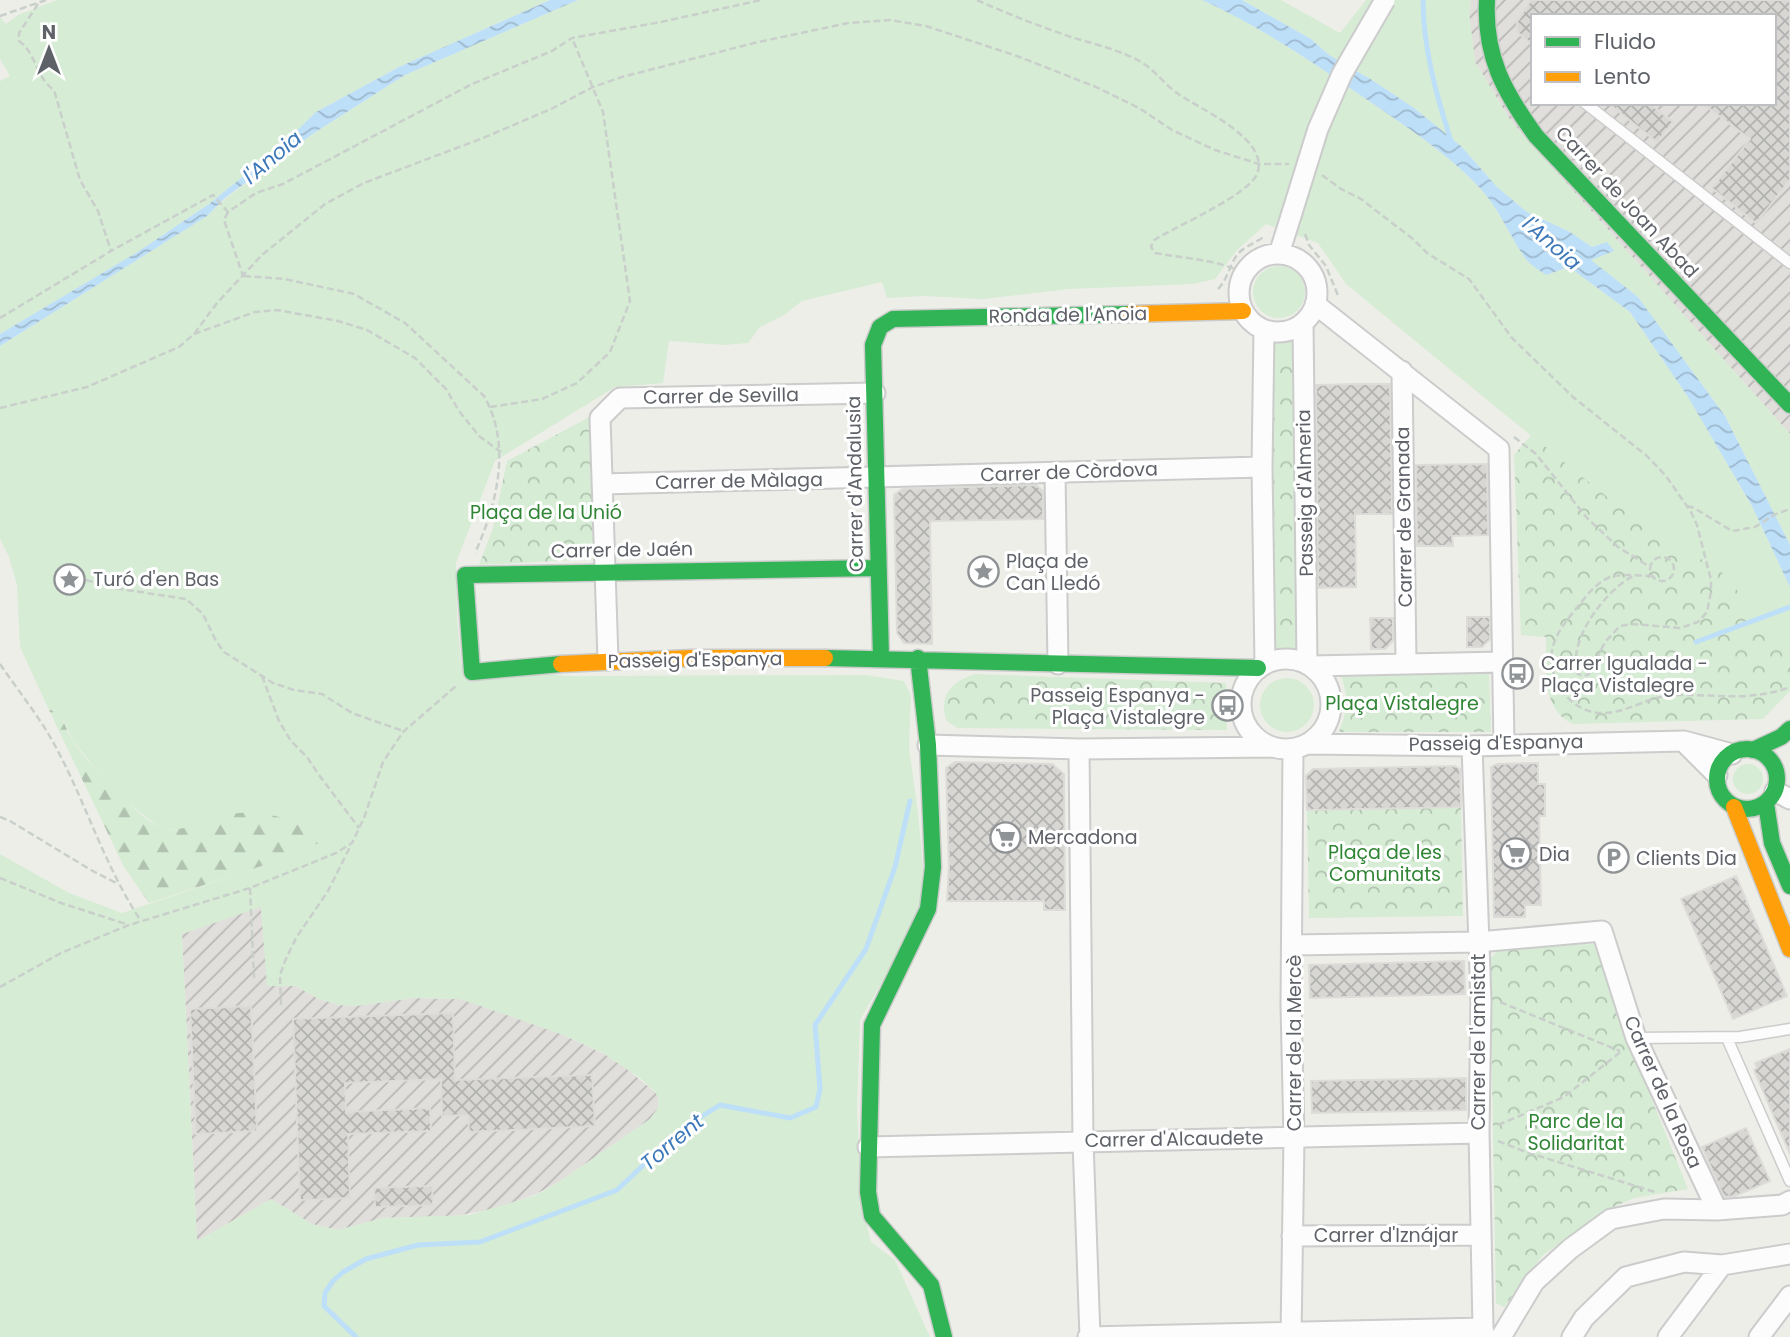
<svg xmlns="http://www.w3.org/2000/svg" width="1790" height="1337" viewBox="0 0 1790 1337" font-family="Poppins,sans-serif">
<defs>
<pattern id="industrial-furrows" width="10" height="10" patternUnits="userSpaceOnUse" patternTransform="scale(1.75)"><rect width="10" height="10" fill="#e1dfdc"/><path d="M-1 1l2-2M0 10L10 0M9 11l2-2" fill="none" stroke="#bab8b6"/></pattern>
<pattern id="forest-firs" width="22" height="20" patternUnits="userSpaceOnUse" patternTransform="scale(1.75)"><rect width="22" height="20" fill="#d6ecd4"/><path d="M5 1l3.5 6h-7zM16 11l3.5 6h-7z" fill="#b1c3b0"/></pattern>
<pattern id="park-crowns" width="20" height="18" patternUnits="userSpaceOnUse" patternTransform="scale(1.75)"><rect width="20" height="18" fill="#d6ecd4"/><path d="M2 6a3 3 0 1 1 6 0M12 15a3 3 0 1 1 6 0" fill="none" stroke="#b1c3b0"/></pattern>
<pattern id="water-waves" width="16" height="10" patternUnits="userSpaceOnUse" patternTransform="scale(1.75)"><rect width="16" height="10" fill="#bddff8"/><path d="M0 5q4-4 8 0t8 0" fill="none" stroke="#9db8cd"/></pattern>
<pattern id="building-cross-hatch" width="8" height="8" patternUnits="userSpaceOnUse" patternTransform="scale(1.75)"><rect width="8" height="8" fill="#d8d7d4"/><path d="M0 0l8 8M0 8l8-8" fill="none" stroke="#b2b2b0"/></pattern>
</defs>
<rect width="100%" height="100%" fill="#eeeee9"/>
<!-- industrial -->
<path fill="url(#industrial-furrows)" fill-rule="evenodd" d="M1471,0H1790V434L1510,120L1475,62L1469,14ZM1533,16H1774V103H1533Z
M261,906L268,986H296L319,999L340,1005L355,1006L414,998L460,999L480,1005L561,1034L615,1059L656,1093L659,1101L658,1108L650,1119L559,1182L534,1195L494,1209L456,1216L383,1218L338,1230L312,1224L271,1199L197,1241L182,934Z"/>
<!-- green -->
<path fill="#d6ecd4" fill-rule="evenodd" d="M57,0H550L399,67L316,112L282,145L209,204L136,253L0,334V81L10,76L0,59V17L6,24L18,15Z
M578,0H1202C1261,27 1313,62 1366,99C1405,126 1446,152 1479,187C1499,208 1509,235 1525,258C1530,265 1539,270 1546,275L1569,267L1630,312L1688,397L1752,506L1790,587V656L1724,574L1611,500L1492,404L1346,284L1318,243L1266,224L1236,251L1215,279L1193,284L1069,289L983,299L924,296L887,298L882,282L802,301L784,315L760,327L748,343L725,345L669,341L663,383L615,387L495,461L456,563L457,615L461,664L567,676L866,675L904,681L911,696L909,747L918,813L925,887L917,921L860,1020L857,1110L862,1205L871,1242L895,1260L930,1337H0V854L69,893L122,913L277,861L327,839L212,819L187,829H161L121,797L94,767L73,741L59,711L49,710L20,647L17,585L9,557L0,539V346L207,216L225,199L314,133L405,75ZM261,907L267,986H296L319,999L340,1005L355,1006L414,998L460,999L561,1034L601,1052L640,1078L656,1093C661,1104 658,1110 650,1119L559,1182L534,1196L469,1215L383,1218L338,1230L312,1224L271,1199L197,1241L182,934Z
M1242,0H1281L1340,33L1366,0H1471L1469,14L1475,62L1510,120L1790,434V545L1725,416L1638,297L1602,271L1590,260L1613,251L1607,243L1592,247L1570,232L1527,212L1497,187L1461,146L1414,108L1372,80L1329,55L1311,39Z
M1253 292a26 26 0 1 1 52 0a26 26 0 1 1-52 0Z
M1260 705a27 27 0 1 1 54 0a27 27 0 1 1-54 0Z
M1733 779a15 15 0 1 1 30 0a15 15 0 1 1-30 0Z"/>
<!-- forest -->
<path fill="url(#forest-firs)" d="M49,710L59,711C63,720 67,731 72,740C83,758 146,826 164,829C183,831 194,825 211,819C258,804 288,817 328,839L277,861L149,903L124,867Z"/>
<!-- park -->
<path fill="url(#park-crowns)" d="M1268,340L1298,341L1301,652L1268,653Z
M595,414L596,559L479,565L493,528L507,461Z
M1531,435L1611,500L1724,574L1790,656V691L1763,719L1573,724C1540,709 1547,668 1546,637L1521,635L1514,455Z
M1489,672L1491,732H1339C1348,707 1349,701 1341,675Z
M975,674L1226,683L1227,730L957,728L946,720C939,695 952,681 975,674Z
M1461,807L1463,916L1309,918L1307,810Z
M1595,944L1647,1063L1640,1070L1688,1189L1634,1198L1609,1209L1543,1255L1504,1307L1496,1303L1490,959L1500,948Z"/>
<!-- water -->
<path fill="url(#water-waves)" d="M550,0H578L405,75L314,133L225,198L207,216L0,346V334L136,253L209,204L282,145L316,112L399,67Z
M1202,0H1242L1311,39L1329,55L1372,80L1414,108L1461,146L1497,187L1527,212L1570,232L1592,247L1607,242L1614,251L1591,260L1638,297L1725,416L1790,545V587L1752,506L1688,397L1630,312L1569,267L1546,275C1539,270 1530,265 1525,258C1509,235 1499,208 1479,187C1446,152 1405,126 1366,99C1313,62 1261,27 1202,0Z"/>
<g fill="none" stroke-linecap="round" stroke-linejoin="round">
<!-- stream -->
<path stroke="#bddff8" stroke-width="5" d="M1423,0C1423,48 1437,98 1452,144
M1696,642L1790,607
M356,1337L324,1306L325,1293L333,1281L343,1272L366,1259L418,1245L480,1242L617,1190L683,1128L720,1105L790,1118L816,1107L820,1089L815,1025L866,949L895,867L910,801"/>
</g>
<!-- building -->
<path fill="url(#building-cross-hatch)" stroke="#dedcd8" stroke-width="2" d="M1531,0H1790V180L1756,223L1712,188L1750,139L1702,103H1774V16H1533V45L1518,33L1517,27V22Z
M1608,103H1649L1673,122L1657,142Z
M1358,384H1390L1392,514H1355L1356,587L1318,588L1316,385Z
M1487,464L1488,535L1452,536L1453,546H1417L1416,465Z
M1036,485L1043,491V519L930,521L932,644L904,643L897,633L894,495L902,489Z
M1467,617H1490V639L1482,647H1467Z
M1370,618H1393V641L1385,649H1371Z
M955,762L1052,764L1064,774L1065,910H1044V901H947L949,866L946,768Z
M1538,763V784H1545V816H1539L1541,905H1525V917H1494L1491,767L1497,764Z
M1455,766L1460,769L1461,807L1307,810L1306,776L1313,769Z
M1736,876L1787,996L1733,1019L1681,899Z
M1464,961L1465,994L1310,998L1309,965Z
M251,1006L257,1131L196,1134L190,1009Z
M453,1013L455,1080L592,1075L595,1126L469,1132L468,1115L442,1116L441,1079L345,1083L346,1112L430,1108L431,1131L348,1134L350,1198L300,1200L293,1019Z
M1790,1049V1154L1754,1070L1757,1068L1755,1063Z
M1466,1078V1110L1312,1113L1311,1081Z
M1746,1128L1770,1181L1735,1196L1724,1197L1702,1147Z
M432,1186L433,1205L375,1207L374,1188Z"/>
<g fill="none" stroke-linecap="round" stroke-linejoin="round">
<defs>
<path id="lane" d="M1585,103L1790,263
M1636,1038L1740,1037L1790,1029
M1727,1038L1790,1181"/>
<path id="street" d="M1279,254L1291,216
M1239 293a39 39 0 1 1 78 0a39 39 0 1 1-78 0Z
M1315,304L1499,449L1504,744
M1303,323L1307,663
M1264,330L1262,467L1265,664
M1402,371L1406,663
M1055,473L1058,664
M602,484L1262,467
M1241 704a45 45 0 1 1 90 0a45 45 0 1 1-90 0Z
M608,660L600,418L620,398L875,393
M1312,666L1503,662
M1684,742L1717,775
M1309,744L1472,746L1684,741L1732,754
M928,745L1079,749L1272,747
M1472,746L1481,1001L1479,1133L1483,1328L1485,1337
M1079,749L1083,1141L1090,1337
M1775,791L1790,799
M1293,945L1478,942L1602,931L1636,1038L1717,1210
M868,1147L1479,1133
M1292,1236L1481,1235
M1088,1337L1483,1328
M1291,1337L1294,1137L1291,1005L1293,749
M1501,1337L1534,1282L1570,1249L1611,1219L1664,1209L1717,1210L1782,1205L1790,1201
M1572,1337L1584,1318L1626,1277L1684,1262L1722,1265L1790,1254
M1668,1337L1722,1265
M1759,1337L1790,1296"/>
<path id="fast" d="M1487,0C1484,56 1504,92 1536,136L1790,405
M881,657L873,345L880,327L893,319L1130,314
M825,658L1258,668
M918,658L928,745L933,867L928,909L872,1025L868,1192L872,1216L931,1285L944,1337
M561,664L472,672L465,575L878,568
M1717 779a30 30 0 1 1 60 0a30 30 0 1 1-60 0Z
M1753,750L1781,737L1790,729
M1766,803L1772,843L1790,886"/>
<path id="slow" d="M1130,314L1243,311
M561,664L691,658H825
M1734,807L1790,949"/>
</defs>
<!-- lane casing -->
<use href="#lane" stroke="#cbcccb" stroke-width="13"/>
<!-- street casing -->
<use href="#street" stroke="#cbcccb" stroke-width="23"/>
<!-- fast casing -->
<use href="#fast" stroke="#cacbca" stroke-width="19"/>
<!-- slow casing -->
<use href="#slow" stroke="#cacbca" stroke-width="19"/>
<!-- path -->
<path stroke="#c9cfcb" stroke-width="2.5" stroke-dasharray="7 3.5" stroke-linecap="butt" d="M977,0C1008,14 1039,26 1071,37C1094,44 1120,50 1141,62C1155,70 1164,84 1177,93C1199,109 1271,139 1257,174C1249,194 1180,225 1159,237L1153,241L1151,247L1155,253C1186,259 1216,259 1244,273
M38,4L19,33V41C37,54 35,77 54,90L80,180L98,211L111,251
M0,16L46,0
M1322,175L1341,189L1361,199L1413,239L1427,253L1469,279L1512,338L1573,397L1647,456L1666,476L1691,512L1697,525L1711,580V592L1707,612L1698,622L1680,628L1633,624L1620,626L1605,642L1589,674L1584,676L1578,674C1566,641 1606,590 1633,576
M228,212L224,220L243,276
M1305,234L1309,245L1326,266L1339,298
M244,276L285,279L354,294L405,323L484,396C512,445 497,504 475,553
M1218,289C1228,279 1229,266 1237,255C1244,246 1256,243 1265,236
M0,318L111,251L213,195L228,212L256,193L283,184L472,84L552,51L572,38L661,22L761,0
M194,334L255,312L277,310L338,321L367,330L415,358L446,389L459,411L479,436L501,452
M490,407L542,399L577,383L610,352L630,301L603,112L572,38
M0,408L87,387L179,347L194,334L217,303L262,255L325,204L364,183L483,138L551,109L593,87L622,77L754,43L848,23L890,20L926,26L1017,56L1096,87L1139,108L1172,130L1215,150L1259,164H1289
M1514,437L1536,454L1587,518L1618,547L1650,567
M1687,506L1694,508L1732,531L1755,527L1776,514L1790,509
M1650 569a12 12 0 1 1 24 0a12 12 0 1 1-24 0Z
M1652,576C1639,576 1623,573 1610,577C1596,583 1588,594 1579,605C1568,619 1555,633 1552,651C1547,677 1567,706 1592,712C1622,718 1646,696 1674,695C1714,694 1751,702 1790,687
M86,580L114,588L186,599L203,614L216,641L224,652L273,683L294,690L322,694L352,713L403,731
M0,664C17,689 37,714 52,740C85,799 103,864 141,921
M262,676L279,721L291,741L307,757L319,775L359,828
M0,817L10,821L91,870L118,884
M0,878L61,903L129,925
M250,888L254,978
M0,987L61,953L129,925L250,888L336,853L352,843L364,818L383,762L403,732L456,686
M1500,1002L1620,1051
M281,1005L280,975L285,961L296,938L328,891L351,845
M1498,1125L1564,1097L1623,1050
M1498,1141L1526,1152L1655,1192"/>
<!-- lane -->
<use href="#lane" stroke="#fcfcfc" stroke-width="10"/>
<!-- street -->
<use href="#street" stroke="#fcfcfc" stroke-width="19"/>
<!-- fast -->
<use href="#fast" stroke="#30b455" stroke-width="16"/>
<!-- slow -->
<use href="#slow" stroke="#ff9f0a" stroke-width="16"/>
<defs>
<path id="street-bridge" d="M1291,216L1318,129L1342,74L1385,0"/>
</defs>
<!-- street-bridge casing -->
<use href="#street-bridge" stroke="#cbcccb" stroke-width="23" stroke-linecap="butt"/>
<!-- street-bridge -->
<use href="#street-bridge" stroke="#fcfcfc" stroke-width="19"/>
</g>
<!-- icons -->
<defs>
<symbol id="sight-ring" viewBox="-11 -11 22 22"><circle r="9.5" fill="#fff" stroke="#909395" stroke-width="1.5"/><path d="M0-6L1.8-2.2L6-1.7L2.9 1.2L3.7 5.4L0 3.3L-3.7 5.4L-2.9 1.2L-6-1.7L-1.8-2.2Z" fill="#909395"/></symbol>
<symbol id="bus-ring" viewBox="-11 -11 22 22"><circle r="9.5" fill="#fff" stroke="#909395" stroke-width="1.5"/><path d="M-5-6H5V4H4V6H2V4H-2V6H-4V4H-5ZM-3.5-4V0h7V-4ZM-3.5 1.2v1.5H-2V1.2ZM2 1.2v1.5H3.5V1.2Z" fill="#909395"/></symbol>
<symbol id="supermarket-ring" viewBox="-11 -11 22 22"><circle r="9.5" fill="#fff" stroke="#909395" stroke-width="1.5"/><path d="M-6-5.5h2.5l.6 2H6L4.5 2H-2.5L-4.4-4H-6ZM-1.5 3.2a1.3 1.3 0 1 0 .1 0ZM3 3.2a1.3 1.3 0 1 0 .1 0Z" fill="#909395"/></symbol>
<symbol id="parking-ring" viewBox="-11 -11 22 22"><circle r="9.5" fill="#fff" stroke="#909395" stroke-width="1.5"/><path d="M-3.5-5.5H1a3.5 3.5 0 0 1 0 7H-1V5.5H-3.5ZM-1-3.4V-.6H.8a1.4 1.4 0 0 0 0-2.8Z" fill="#909395"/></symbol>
</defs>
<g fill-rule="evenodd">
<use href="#sight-ring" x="966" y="554" width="35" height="35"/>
<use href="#sight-ring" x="52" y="562" width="35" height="35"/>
<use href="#bus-ring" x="1500" y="656" width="35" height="35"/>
<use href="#bus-ring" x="1210" y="688" width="35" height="35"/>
<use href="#supermarket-ring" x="988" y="820" width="35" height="35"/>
<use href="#supermarket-ring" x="1498" y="836" width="35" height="35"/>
<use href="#parking-ring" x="1596" y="840" width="35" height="35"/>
</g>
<g text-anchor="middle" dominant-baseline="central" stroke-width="6" stroke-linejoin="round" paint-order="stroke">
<!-- street labels -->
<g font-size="19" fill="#5e6268" stroke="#fff">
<text transform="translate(1627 202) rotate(47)">Carrer de Joan Abad</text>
<text transform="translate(1068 315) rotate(-1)">Ronda de l'Anoia</text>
<text transform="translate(721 396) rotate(-1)">Carrer de Sevilla</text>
<text transform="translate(1069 472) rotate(-2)">Carrer de Còrdova</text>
<text transform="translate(739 481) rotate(-1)">Carrer de Màlaga</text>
<text transform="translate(855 484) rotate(-91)">Carrer d'Andalusia</text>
<text transform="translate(1305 493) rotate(-91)">Passeig d'Almeria</text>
<text transform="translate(1404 517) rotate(-91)">Carrer de Granada</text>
<text transform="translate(622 550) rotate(-1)">Carrer de Jaén</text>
<text transform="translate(695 660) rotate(-1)">Passeig d'Espanya</text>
<text transform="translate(1496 743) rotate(-1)">Passeig d'Espanya</text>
<text transform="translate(1478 1042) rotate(-90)">Carrer de l'amistat</text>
<text transform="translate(1294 1043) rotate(-90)">Carrer de la Mercè</text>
<text transform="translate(1663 1092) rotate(66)">Carrer de la Rosa</text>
<text transform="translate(1174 1139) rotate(-1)">Carrer d'Alcaudete</text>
<text x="1386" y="1235">Carrer d'Iznájar</text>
</g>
<!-- park labels -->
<g font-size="19" fill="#2f8534" stroke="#fff">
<text x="546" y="512">Plaça de la Unió</text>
<text x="1402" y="703">Plaça Vistalegre</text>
<text x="1385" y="852">Plaça de les<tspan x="1385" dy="22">Comunitats</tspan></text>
<text x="1576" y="1121">Parc de la<tspan x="1576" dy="22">Solidaritat</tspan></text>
</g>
<!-- poi labels -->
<g font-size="19" fill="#5e6268" stroke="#fff" text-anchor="start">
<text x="1006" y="561">Plaça de<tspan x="1006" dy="22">Can Lledó</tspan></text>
<text x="93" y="579">Turó d'en Bas</text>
<text x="1541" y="663">Carrer Igualada -<tspan x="1541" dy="22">Plaça Vistalegre</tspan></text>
<text x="1205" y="695" text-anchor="end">Passeig Espanya -<tspan x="1205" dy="22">Plaça Vistalegre</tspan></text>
<text x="1028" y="837">Mercadona</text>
<text x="1539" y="854">Dia</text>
<text x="1636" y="858">Clients Dia</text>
</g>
<!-- water labels -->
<g font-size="21" font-style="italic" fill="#3c78b9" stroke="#fff">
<text transform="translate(272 157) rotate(-40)">l'Anoia</text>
<text transform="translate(1552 243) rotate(41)">l'Anoia</text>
<text transform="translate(672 1142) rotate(-40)">Torrent</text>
</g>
</g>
<!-- legend -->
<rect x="1531" y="14" width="245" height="91" fill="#ffffff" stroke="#bfc0c3" stroke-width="2"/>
<rect x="1545" y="37" width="35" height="10" fill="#30b455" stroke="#bfc0c3" stroke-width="2"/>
<text x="1594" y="49" font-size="21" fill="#5e6268">Fluido</text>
<rect x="1545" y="72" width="35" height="10" fill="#ff9f0a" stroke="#bfc0c3" stroke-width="2"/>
<text x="1594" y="84" font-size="21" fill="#5e6268">Lento</text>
<!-- north arrow -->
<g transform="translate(49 49)" stroke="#ffffff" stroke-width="5" paint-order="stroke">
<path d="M0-5L12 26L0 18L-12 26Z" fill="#5e6268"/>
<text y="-10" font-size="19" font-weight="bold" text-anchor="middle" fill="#5e6268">N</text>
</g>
</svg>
